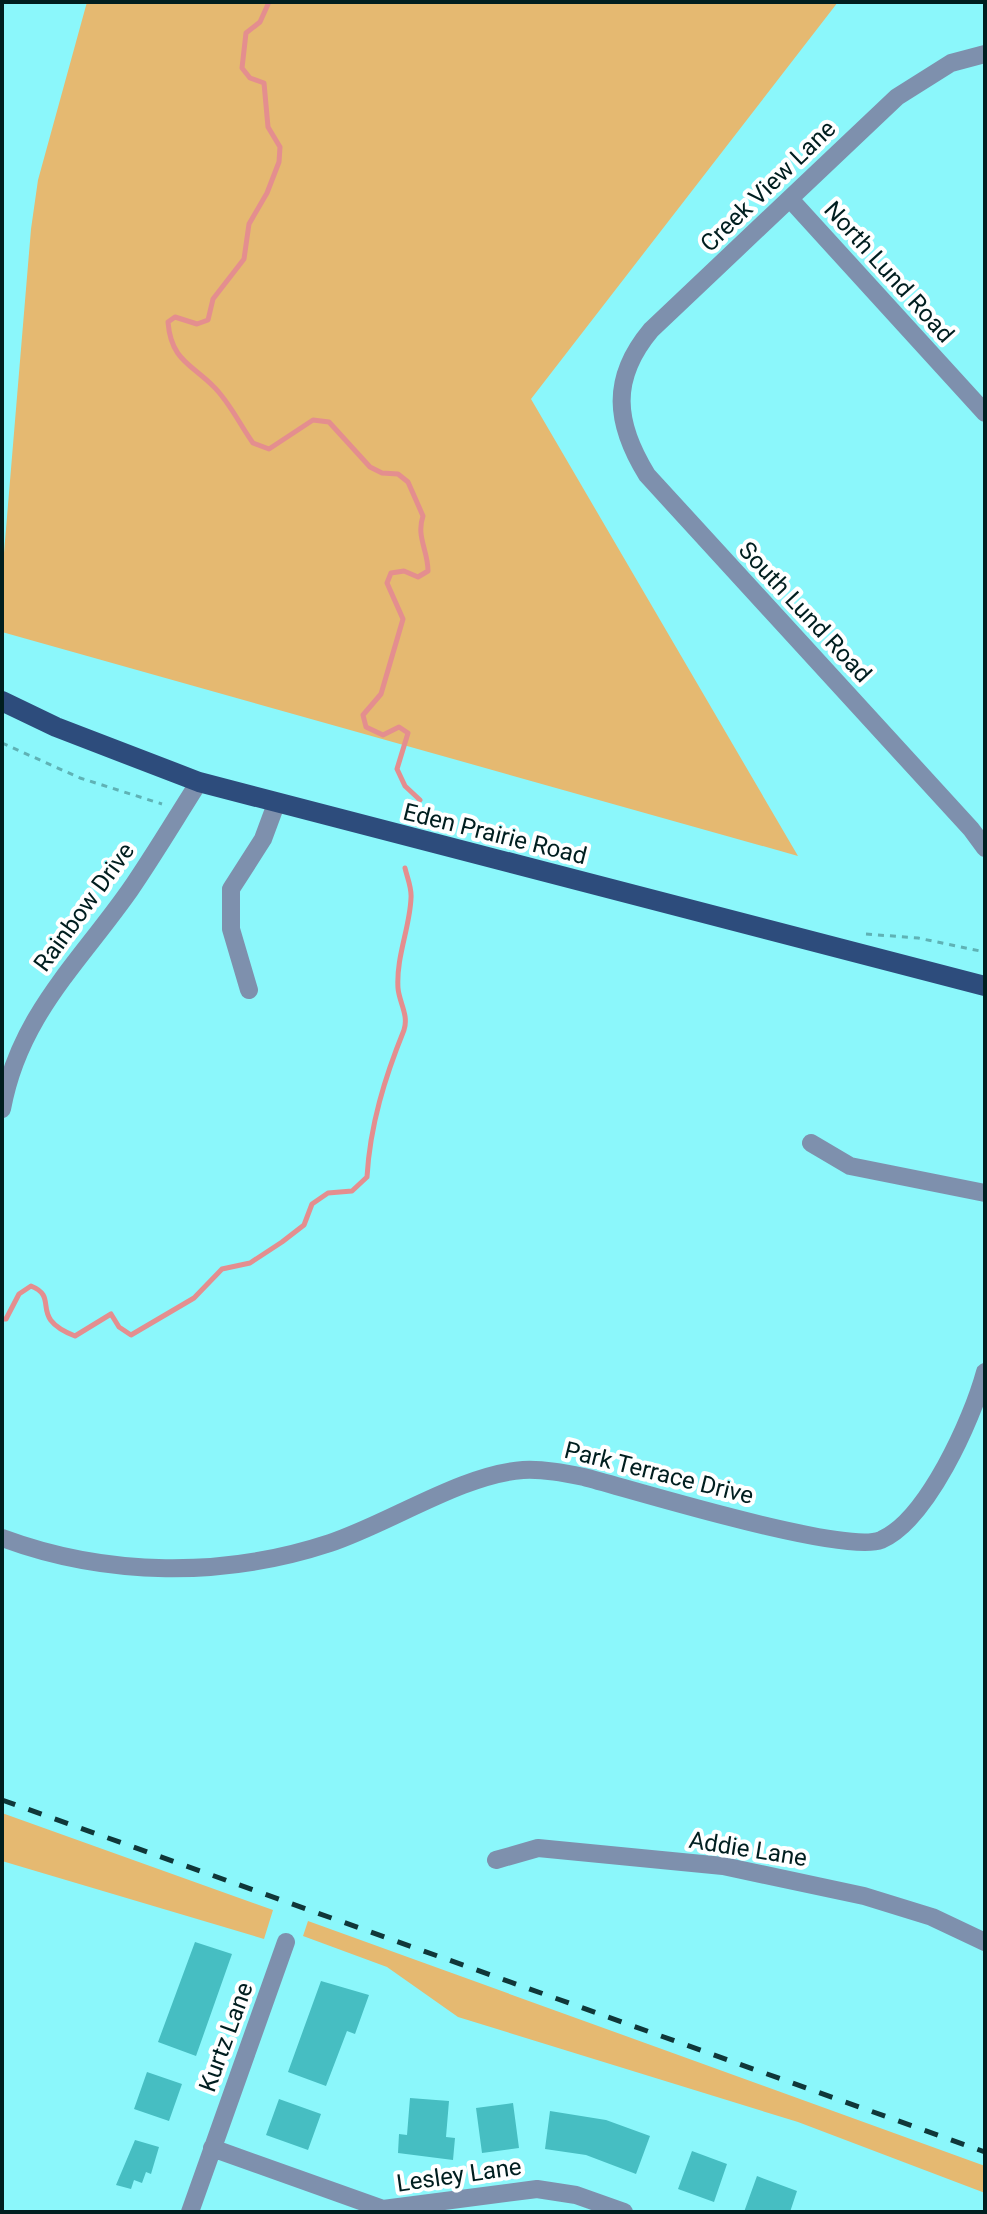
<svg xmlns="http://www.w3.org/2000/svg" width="987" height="2214" viewBox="0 0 987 2214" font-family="Roboto,sans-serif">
<rect width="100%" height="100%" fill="#8bf7fb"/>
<!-- green -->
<path fill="#e5b971" d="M87,2H838L531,399L798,856L2,632V577L31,229L38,180Z
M2,1813L273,1910L264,1939L2,1861Z
M308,1921L985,2166V2193L798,2122L458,2017L387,1967L303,1936Z"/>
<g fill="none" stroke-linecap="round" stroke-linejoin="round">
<!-- stream -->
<path stroke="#e48e8f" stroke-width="5" d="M269,2L260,22L246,33L242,68L250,78L264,83L268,127L280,147L279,162L267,193L249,224L244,259L213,299L208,320L197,324L175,317L168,322C171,360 191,364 213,386C229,401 240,425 253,443L269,449L313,420L329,422L370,467L382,473L398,474L408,482L423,516C416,537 428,550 428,571L418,577L404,571L391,573L387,583L403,619L381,694L363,715L366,727L383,735L399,727L408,733L397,769L405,786L420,800
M2,1319H6L19,1294L31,1286C61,1298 27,1317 75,1336L111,1314L119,1327L131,1335L194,1298L222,1269L250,1263L282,1242L304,1225L312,1204L328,1193L352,1191L367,1177C370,1125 385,1077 404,1030C409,1015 399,1002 398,988C396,957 410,927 411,898C412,888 407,877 405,868"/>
</g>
<!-- building -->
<path fill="#46bec2" d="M195,1942L232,1954L196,2056L158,2042Z
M321,1981L369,1995L355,2034L347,2031L326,2086L288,2072Z
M147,2072L182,2084L169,2121L134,2109Z
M410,2098L449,2101L446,2137L455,2138L453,2160L398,2153L399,2134L407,2135Z
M279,2099L321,2114L308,2150L266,2135Z
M513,2103L519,2148L482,2153L476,2108Z
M550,2111L606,2120L650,2136L636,2174L586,2155L545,2149Z
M135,2140L159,2147L151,2174L146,2172L142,2183L134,2180L131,2189L116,2185Z
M692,2151L727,2164L714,2202L678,2189Z
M757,2176L797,2191L790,2212H744Z"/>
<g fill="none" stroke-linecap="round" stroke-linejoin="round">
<!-- path -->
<path stroke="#5fb2b5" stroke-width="3" stroke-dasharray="6 6" stroke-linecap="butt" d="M2,743L80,778L162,804
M866,934L918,938L985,952"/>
<!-- minor -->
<path stroke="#7e90ad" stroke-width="18" d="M985,54L951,63L897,97L651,330C610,379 615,423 647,475L971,829L985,848
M790,199L985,413
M249,990L231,929V889L263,839L276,804
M2,1109C19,1016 78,964 130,890C154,855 176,818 199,782
M811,1143L850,1166L985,1193
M2,1538C107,1577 224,1578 330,1543C390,1523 463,1474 523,1470C544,1469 564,1473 584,1477C634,1490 844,1555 881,1540C927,1520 972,1420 985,1372
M496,1860L538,1848L723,1866L864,1896L932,1917L985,1942
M212,2148L383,2209L537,2189L576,2195L624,2212
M190,2212L286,1942"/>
<!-- major -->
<path stroke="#2d4c7c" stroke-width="20" d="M2,701L56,727L199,782L985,986"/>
<!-- rail -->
<path stroke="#103739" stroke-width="5" stroke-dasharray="14 14" stroke-linecap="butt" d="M2,1800L985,2152"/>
</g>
<g text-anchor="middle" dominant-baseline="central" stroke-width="8" stroke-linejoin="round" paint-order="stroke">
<!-- street labels -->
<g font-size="24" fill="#001e1f" stroke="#fff">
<text transform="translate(768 186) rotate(-44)">Creek View Lane</text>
<text transform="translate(889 272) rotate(48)">North Lund Road</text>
<text transform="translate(805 612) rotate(47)">South Lund Road</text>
<text transform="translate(495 834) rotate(14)">Eden Prairie Road</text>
<text transform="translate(84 907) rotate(-54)">Rainbow Drive</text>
<text transform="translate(659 1473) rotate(14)">Park Terrace Drive</text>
<text transform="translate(748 1849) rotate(9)">Addie Lane</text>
<text transform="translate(226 2037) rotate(-70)">Kurtz Lane</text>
<text transform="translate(459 2175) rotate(-8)">Lesley Lane</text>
</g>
</g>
<!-- border -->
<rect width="987" height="2214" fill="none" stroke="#001e1f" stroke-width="8"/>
</svg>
